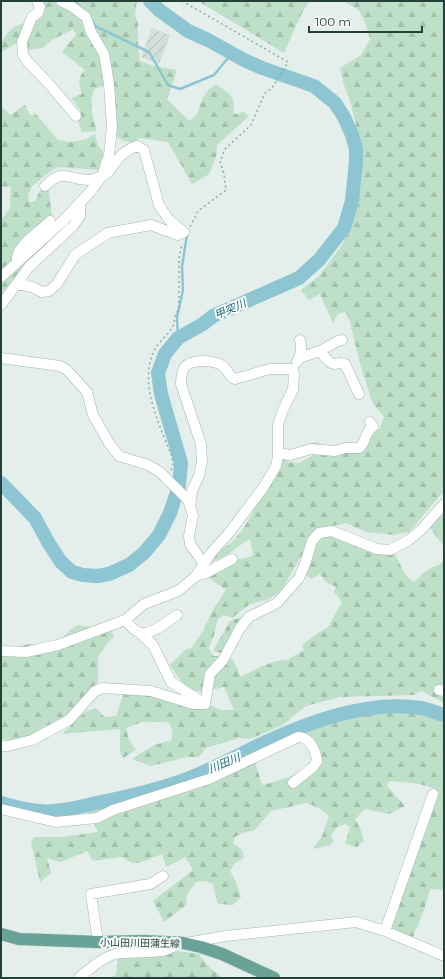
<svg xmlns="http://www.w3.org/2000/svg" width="445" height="979" viewBox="0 0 445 979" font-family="Montserrat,'Noto Sans JP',sans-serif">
<defs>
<pattern id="industrial-furrows" width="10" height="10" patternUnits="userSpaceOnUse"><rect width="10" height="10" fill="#d3ded9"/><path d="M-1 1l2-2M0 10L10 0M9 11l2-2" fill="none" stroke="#b5c0bb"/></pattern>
<pattern id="forest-firs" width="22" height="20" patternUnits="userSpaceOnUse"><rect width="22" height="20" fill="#bedfc8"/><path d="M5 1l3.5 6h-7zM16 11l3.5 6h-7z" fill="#a3c0ad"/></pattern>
<pattern id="cemetery-stones" width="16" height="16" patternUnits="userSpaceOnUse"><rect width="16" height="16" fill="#bedfc8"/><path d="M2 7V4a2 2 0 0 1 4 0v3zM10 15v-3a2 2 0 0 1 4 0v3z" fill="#a3c0ad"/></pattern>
</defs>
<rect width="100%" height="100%" fill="#e4eeea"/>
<!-- industrial -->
<path fill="url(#industrial-furrows)" d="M152,28L170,35L159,64L141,57Z"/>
<!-- forest -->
<path fill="url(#forest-firs)" d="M43,1H137L135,14L138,24V48L140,61L154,66L177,70L167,99L189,121L197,115C201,101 203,93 216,84C228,93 237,96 233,113L237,114L243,112L249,116L217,145L216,157L209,174L192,184L168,142L139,138L134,143L124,141L114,135L106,85L94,89C89,104 92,116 97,131L82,132L78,120L81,111L71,98L82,94C79,83 77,78 85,70L62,52L68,44L76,35L73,29L50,41L43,48L26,50L21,41L1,52C1,40 6,32 16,26C20,24 25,24 28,21C34,15 36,6 43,1Z
M198,1H309L300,17L284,53Z
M343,1H444V491L409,532L393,535L366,532L346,523L328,527L314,534L281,591L267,600L250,604L232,618L224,615L218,619L214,635L209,648L213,656H223L204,692C185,690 180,680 170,665L185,650L192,647L203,631L213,610L226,590L206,576L222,571L238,559L246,558L253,555L250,539C235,547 228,558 211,562L218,551L230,544L241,532L253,513L259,490L281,453L289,462L299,463L312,456L313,443L318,442L323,447L361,446L370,432L380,429L384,417L373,404L360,364L350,322L346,312L338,314L333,323L320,294L309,300L301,290L319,276L342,245L357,209L361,184L356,126L350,100L344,85L340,68L361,55L370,39L366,25L359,10Z
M25,105L30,116L35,113L58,140L69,142L84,140L95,134L98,146L103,151L102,157L98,170L58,167L51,171L32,186L28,196L29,203L35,201L43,185H48L52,217L56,222L77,217L33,256L1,294V220L10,208L11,187L1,186V106L10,115Z
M444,505V547L427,523Z
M326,535L381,544L393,550L405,574L413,582C419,579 422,573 428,570C433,566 441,566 444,560V703L422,691L414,695L340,697L306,706L281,726L250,739L239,738L206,748L199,757H187L151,766L132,759C146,750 154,743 170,741C175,734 172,729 168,722H142L126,728L129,740L136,750L123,758L120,752V729L62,734L85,712L96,708L104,717L116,716L126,687L210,705L221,710H234L224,687L216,689H210L215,673L226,657L233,660L241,677L260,667L276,661L287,660L304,650L302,645L315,635L328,627L342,602L334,592L336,587L326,582L320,574L311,579L301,570L317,541Z
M78,625L111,630L114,636L107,644L98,657V681L91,691L46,740L28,742L1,739L2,731L1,730V650H6L29,644H56L70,630Z
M416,703H425L444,711V890L430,889L424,910L413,937L386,927L435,789C421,783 405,782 389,781L387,786L405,806L389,814L365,809L355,819L360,828L364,841L357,847L345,844L350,827L345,824L337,827L330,837L334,840L331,845L313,849L322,836L329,816L319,808L306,803L271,811L255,830L243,833L235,837L233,843L242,850L244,858L235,863L230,871L236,882L241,897L233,905L218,904L213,884L204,881L196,882L187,895L186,905L164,922L153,901L193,870L185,857L166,867L162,854L139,863H132L122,857L93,861L87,851L61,862L47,858L51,873L40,882L31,842L34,837H61L98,832L83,801L159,781L192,770L241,747L253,754L262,785C286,778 301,777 315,754L298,723L316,714L334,711L379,712Z
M177,951L199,954L208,966L222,978H110L116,975L118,958L163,954Z"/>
<!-- cemetery -->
<path fill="url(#cemetery-stones)" d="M244,616L221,653L213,651L230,621Z"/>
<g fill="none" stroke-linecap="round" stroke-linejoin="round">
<!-- stream -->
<path stroke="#8dc5d3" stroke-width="2.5" d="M74,1L85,12
M93,22L95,26L149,52L168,85L180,89L214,75L233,52
M178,338L177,317L183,290L182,266L187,235"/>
<!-- river -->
<path stroke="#8dc5d3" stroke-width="14" d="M1,483L35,518L48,542L61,562L72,572L83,575L97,576L109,574L129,565L144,553L159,535L170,513L179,486L181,463L161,394L158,373L165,354L178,338L203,324L213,316L299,278L319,260L344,228L352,201L356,161V149L352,135L344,117L335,103L314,86L262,68L244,60L208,40L188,31L159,10L150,1
M1,803C14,807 26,810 39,811C56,813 79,807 96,803C127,797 158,790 187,779C211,770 233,758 255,747C304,724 366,699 421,708C429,709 436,713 444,715"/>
<defs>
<path id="minor" d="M37,1L40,7L38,13L32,17L22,42L23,55L28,62L50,85L76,116
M17,259C17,245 41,231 50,221
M1,277L63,221L90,192L102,176L109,155L112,127L109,84L104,54L91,32L86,17L71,6L61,1
M17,284L32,287L42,292L49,291L57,284L75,255L108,233L151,225L178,235L184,232L169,220L159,205L144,150L137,146C129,149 122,153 117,160C111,167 110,174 100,177C96,178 92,180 88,180C67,179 63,168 45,186
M1,305L29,267L73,226L80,216V203
M320,351C324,355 329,364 335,364C340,363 341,362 345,364L359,394
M1,358L60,366L67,370L87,392L93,415L109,443L119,456L148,465L160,472L188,500L193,515L189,536L190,544L204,564
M299,358L320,351L338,341L342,340
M297,362C301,355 302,347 300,340
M278,453L290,455L311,449L335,451L345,448H359C367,442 363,434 373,427L370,422
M196,576L206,573L232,559
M125,620C129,624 134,632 141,633C152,635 168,621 177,615
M140,633L153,645L171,682L205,704
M1,651L26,652L58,645L125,620L144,604L178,591L196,576L211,553L229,533L263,488L276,466L278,456V425L283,410L293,389L294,376L293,369H270L235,379C229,377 228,370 223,366C217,362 209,361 202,361C185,362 181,367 181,384L201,444L202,461L199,476L192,491L190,507
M439,690L444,691
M1,746H8L32,740L69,720L95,691L103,688L151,691L193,704H205L210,674L223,660L240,628L249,617L277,603L299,578L305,564L312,541L319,533L332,531L377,549L390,550L409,540L421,530L444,504
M1,809L56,822L97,818L113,810L209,779L298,737C309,736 316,751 317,761L313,767L293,783
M385,931L433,794
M98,942L91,894L150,884L163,876
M186,943L226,936L356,922L385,931L444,956
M79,978C82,974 87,971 91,968C97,963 107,956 115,954C132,950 167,957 177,943"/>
<path id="major" d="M1,934L19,939L98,942L144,941L183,943L201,947L222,954L274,978"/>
</defs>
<!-- minor casing -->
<use href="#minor" stroke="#a6b6b1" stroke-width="11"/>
<!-- major casing -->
<use href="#major" stroke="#c1cac8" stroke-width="13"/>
<!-- path -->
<path stroke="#85b2a5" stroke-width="1.5" stroke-dasharray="2 3" stroke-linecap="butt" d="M182,1L288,62L272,88L265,93L251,125L225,149L220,162L224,174L226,190L198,211L190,227
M171,470L173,465L172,457C160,425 138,384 154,351C158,342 169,334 173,326C176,320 173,315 179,310V258L182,244"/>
<!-- minor -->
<use href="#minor" stroke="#fff" stroke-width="10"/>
<!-- major -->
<use href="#major" stroke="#69a397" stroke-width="12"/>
</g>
<g text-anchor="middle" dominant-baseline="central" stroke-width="4" stroke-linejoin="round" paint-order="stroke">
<!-- street labels -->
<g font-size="10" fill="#234039" stroke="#f5faf8">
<text transform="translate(140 943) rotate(1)">小山田川田蒲生線</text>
</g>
<!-- water labels -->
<g font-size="11" font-style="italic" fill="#1d697d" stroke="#f5faf8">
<text transform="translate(230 309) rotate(-24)">甲突川</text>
<text transform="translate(224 763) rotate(-23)">川田川</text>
</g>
</g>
<!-- border -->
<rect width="445" height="979" fill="none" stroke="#234039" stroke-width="4"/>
<!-- scale -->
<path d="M309 26v6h113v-6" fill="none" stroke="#234039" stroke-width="2"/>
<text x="315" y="26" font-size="12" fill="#234039" stroke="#f5faf8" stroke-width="3" paint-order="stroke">100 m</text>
</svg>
